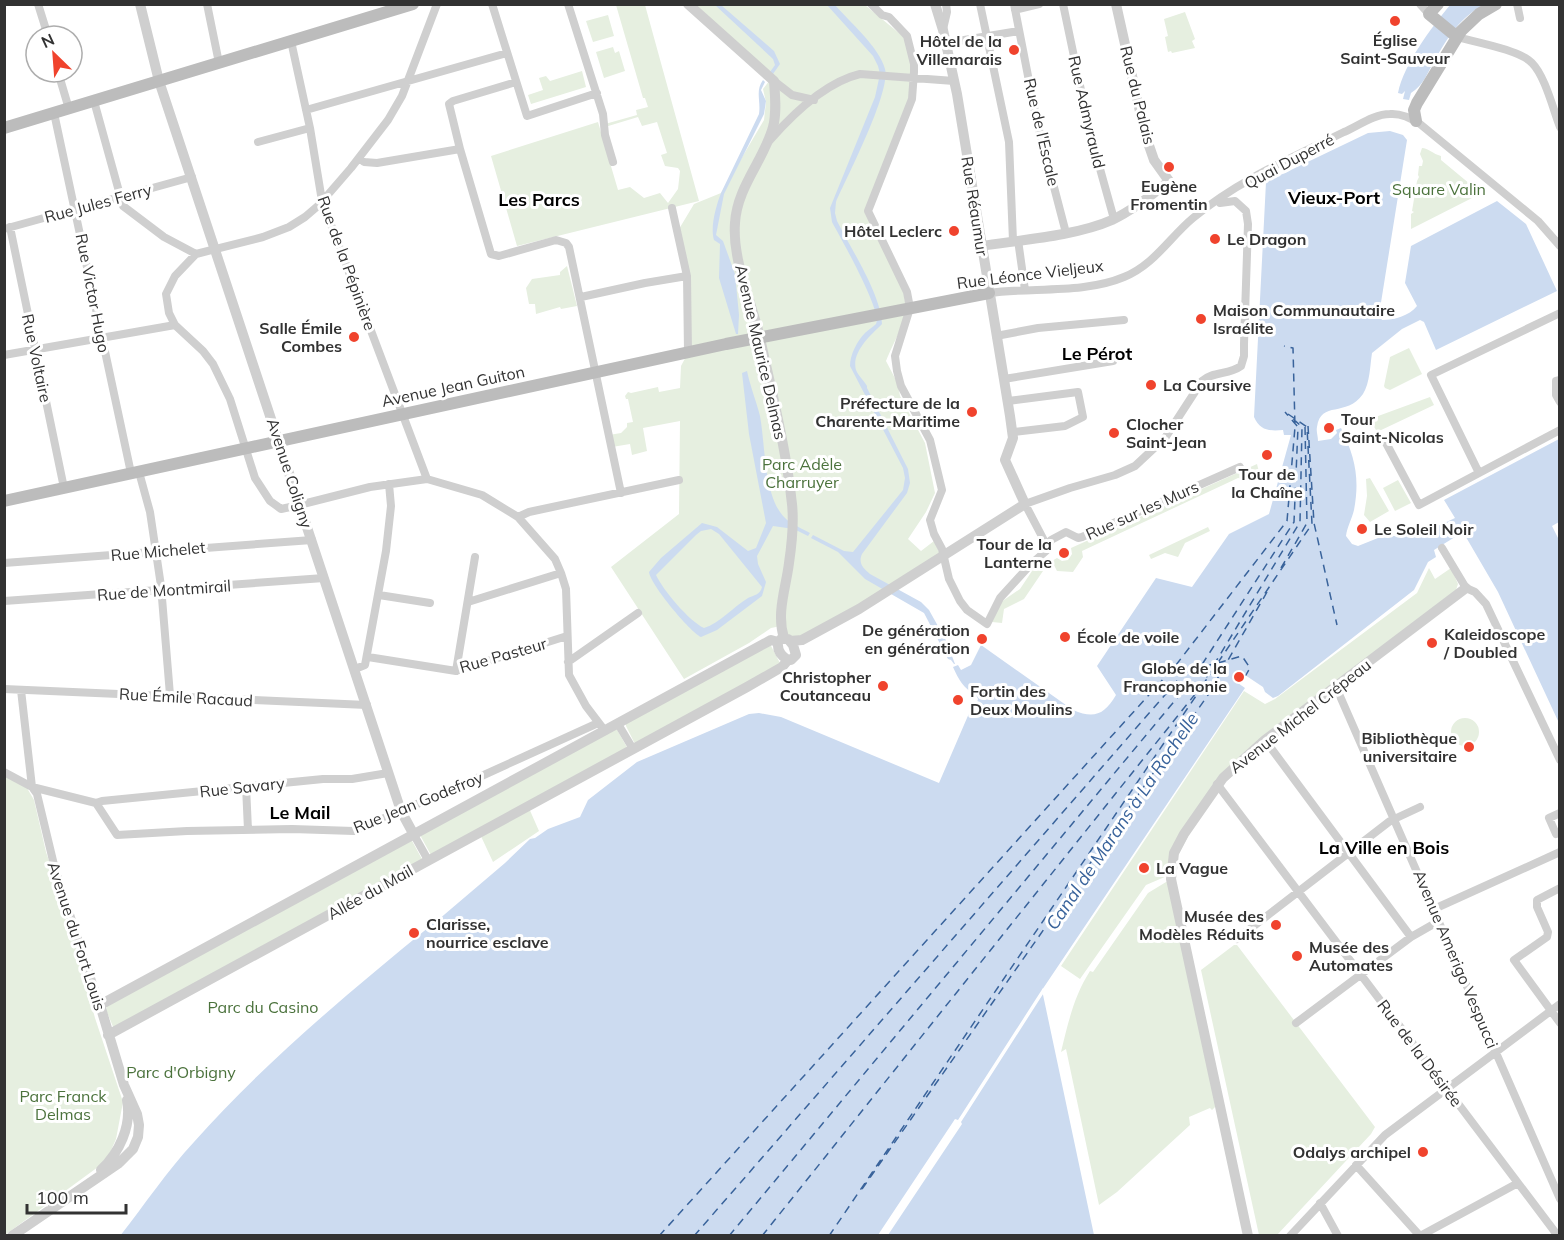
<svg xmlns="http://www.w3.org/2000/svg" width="1564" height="1240" viewBox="0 0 1564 1240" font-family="Mulish,sans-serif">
<rect width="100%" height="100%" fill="#fff"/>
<!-- green -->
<path fill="#e6efe0" d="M616,5H645L699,201L517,246L491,156L598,122L618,190L630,187L644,198L660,193L668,203L678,189L680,171L678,168L665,166L661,155L667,153L657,122L642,126L638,117L605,127V124L637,115L636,110L648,107L645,98H643Z
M696,5H865L905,38L911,64L909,98L865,211L904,293C909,321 896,336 886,361L898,384L900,396L925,443L935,493L926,512L908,539L921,551L934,541L940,554L875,597L801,637L791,639L781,626L771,628L749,643L684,679L611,567L679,514L680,421L643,428L647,451L632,455L630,444L612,447L609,435L621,433L627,427V423L633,422L628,399H626L625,396L628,392L631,393L658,387L659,392L680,388L681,366L690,349L679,229L694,204L721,193L764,120L766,102L763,89L773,76Z
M1185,12L1195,39L1192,41L1195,48L1172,53L1171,51L1168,52L1165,37L1168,36L1164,19Z
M608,15L614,36L593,42L586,21Z
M613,47L615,53L619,51L625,71L604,78L596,52Z
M582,71L586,87L531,104L528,95L543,90L539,78L546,76L550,81Z
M1422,148C1428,148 1433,154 1441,156V160L1476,189L1474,197L1411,229V214L1414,212L1412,211L1417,181L1419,177L1418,175L1419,166H1422L1423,161L1420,154Z
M567,266L577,306L561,309L560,307L536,314L535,304H529L526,288L532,279L560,275V272Z
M1409,348L1422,374L1390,390L1385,388L1384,386L1390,357Z
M1430,397L1434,405L1377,432L1370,419Z
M1257,464L1259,472L1256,482L1238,478L1082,551L1083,557L1073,572L1057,571L1052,561L1057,558L1062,561L1068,560L1072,554L1071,548Z
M1370,478L1389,511L1370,522L1364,515L1367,496L1366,479Z
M1398,480L1411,503L1395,511L1383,488Z
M1208,527L1210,531L1185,543L1178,557L1165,553L1151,559L1149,555Z
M1041,565L1043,571L1024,599L1004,609L1002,623L992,622L1001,602L1020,589L1034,568Z
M1429,568L1435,579L1451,568L1458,584L1456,590L1219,778L1167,876L1146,885L1080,979L1061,966L1244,691L1265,704L1275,699L1417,593Z
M770,644L781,665L636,744L634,742L626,726V722Z
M1451 732a14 14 0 1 1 28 0a14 14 0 1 1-28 0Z
M616,728L628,749L431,855L420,835Z
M4,775L27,788L34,800L46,852L67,914L95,1018L123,1102L116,1139L109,1155L98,1167L5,1235Z
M528,806L539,831L493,862L479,832Z
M411,839L423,861L114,1029L106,1010L107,1004Z
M1171,879L1218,1104L1212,1110L1210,1108L1189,1117L1190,1125L1117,1192L1099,1205L1066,1049L1061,1052C1068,1023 1074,996 1090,971L1093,972L1148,893Z
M1234,945H1237L1375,1127L1371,1134L1277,1235H1259L1201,970Z"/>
<!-- water -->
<path fill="#ccdbf0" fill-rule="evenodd" d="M834,4C849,21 880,48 885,69C891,92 847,177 836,202L835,213L837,221C851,249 881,294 882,324C871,335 851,352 856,370C858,375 864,381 867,386V388L908,469L910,483L907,493L862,554C858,563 863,568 870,574L921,602L929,610L953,653L952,656L955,664H954L951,660L948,659L924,613L865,579L838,552L811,538L813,535L844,551L853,552L903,490L905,478L903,468L850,366C850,355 857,341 865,333C868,330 873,327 876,324C883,312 840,237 832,222L830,208L875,97L880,74L878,66L873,56L827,5Z
M715,5H721L774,51L780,64L773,74L770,72L775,65L773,59Z
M1450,5H1484C1461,16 1447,38 1435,60C1427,73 1424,85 1411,93L1409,100L1403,99L1405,91L1402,94L1398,93C1404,64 1431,28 1450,5Z
M763,80L765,82L761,90L766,101L764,114L724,194L716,235L723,241L735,274L739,315L738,334H736L719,278L720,244L714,240C710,227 716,206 721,193L759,114C761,101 755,91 763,80Z
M1390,131L1403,135L1407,140L1379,315L1382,320C1394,320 1409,316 1417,306L1405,283L1411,246L1497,201L1526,224L1557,291L1436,350L1424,322L1420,320L1402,329L1372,353C1370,366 1370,383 1363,394C1346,418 1321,400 1317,427C1316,431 1318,436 1318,441L1331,439L1337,433L1336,430L1341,428C1355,457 1360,478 1354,510C1352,519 1347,527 1346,536L1352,544L1358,546L1383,536H1411L1420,530L1425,537L1435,531L1438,526L1455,518L1444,500L1559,439V522L1552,526L1560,542L1559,723L1498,592L1463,532L1434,550L1436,557L1428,562L1414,590L1278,696L1273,698L1265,692L1263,687L1242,673L1236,675L1235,681L1245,688L1042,990L1094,1235L120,1236C145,1204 167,1171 194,1142C264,1063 347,994 429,927L428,921L430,919L438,920L505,863L530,839L535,838L548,829L580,817L588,800L637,762L749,714L759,713L781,717L939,783L970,711L975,709L978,699L976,695C963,688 959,680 953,667L958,665L961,670L971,665L981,645L1073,710C1094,719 1104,715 1116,695L1097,666L1156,578L1192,587L1229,534L1269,514L1291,435H1284L1283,430C1270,431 1260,431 1254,417L1266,182L1368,133Z
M747,371C750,386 756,400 760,416C765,443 764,489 780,512C787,523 799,527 810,533L808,536L794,529L773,526L757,556L758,564L766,582L762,596L717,630L701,637C690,632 650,584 649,572L661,558L702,523L717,527L748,551L756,548L766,523L749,434L742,373ZM711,529L719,534L762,587C760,595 754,595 748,598C733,607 720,623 704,628C689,621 663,590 656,575L696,535L701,531Z"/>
<!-- pier -->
<path fill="#fff" d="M1043,988L1045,991L961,1122L962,1124L888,1235H878L955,1119L958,1120Z"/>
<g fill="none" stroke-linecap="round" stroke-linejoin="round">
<!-- ferry -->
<path stroke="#39639b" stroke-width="1.5" stroke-dasharray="8 6" stroke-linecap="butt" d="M1308,426L1314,523L1337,625
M1281,568L1307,523L1305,426
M1218,663L1242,656L1250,668L1246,675L1241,677
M1202,686L1312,524L1307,427L1288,414
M862,1189L1208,695L1267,592
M659,1236L1176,665L1287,521L1295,427L1293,348L1284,346
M694,1236L1184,673L1213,664
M729,1236L1192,680L1294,522L1298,427L1285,412
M762,1236L1200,688L1300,522L1302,427L1290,416
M829,1236L1200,690"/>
<!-- minor -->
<path stroke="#cfcfcf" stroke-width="8" d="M38,4L48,36
M207,4L219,63
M437,4L402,96L388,120L351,168L319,205L305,217L289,227L263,237L196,254L175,276L166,294L169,313L175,325L203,351L213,364L230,399L255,478L270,501L277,506L281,509L295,506L370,487L427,479L482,495L518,517L555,559L561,573L566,589L569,675L586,706L605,731
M492,4L527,116L597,93
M568,4L603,114L605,135L613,162
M871,4L882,15L889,17L907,36L914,64V72L912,99L868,211L907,292L910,308L895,356L897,371L901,386L930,440L942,490L930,520L934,534L942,549L949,579L960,601L967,610L987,624L1000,598L1031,564L1046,551L1051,540L1066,532L1078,538L1082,537L1240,467
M980,4L1009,142L1013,241
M1014,4L1037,122L1066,233
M1063,4L1090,133L1114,219
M1420,4L1429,14
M1517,4L1520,18
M1015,10L1039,4
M943,29L947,12L946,4
M1457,37C1475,42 1520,50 1532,63C1545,76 1553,109 1560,127
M291,41L310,128L322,201L427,479
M946,43L1019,31
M58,72L69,109
M774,81L792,95L814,100
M94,101L123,206L164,237L196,254
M306,110L507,53
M54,113L131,473
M770,140C792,115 826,82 860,74L954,81
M258,142L310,128
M460,149L491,254L499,256L556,240L566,243L569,247L621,493
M359,158L364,162L377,163L460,149L449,104L453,101L516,82
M672,208L687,276L688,352
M10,227L64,488
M4,229L192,177
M1018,240L1025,290
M989,293C1032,287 1084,294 1124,277C1154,265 1170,237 1193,218C1237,181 1293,157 1344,132C1358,126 1374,114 1390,114C1401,113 1411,118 1420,124L1538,221L1560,246
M581,297L645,283L687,276
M996,336L1038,328L1124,320
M4,355L175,325
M1004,379L1113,361
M1560,380L1556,381V395L1560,402
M1008,401L1078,392L1083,417L1065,426L1013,432
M1385,441L1419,505L1560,430
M139,472L150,512L161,586L170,695
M1479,473L1431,375L1560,313
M518,517L529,512L679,480
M1047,546L1025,504L1070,488L1115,475L1135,466L1165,438L1202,381C1213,371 1229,375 1241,366L1244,356V344L1248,224L1246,211L1235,201L1220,203
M1442,548L1466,588L1475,592L1486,604L1560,760
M4,563L312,540
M379,595L430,603
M4,601L324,578
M468,602L561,573
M368,657L456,671L567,636
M568,662L638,613
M355,669L365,665L386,551L391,506L389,484
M456,671L475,557
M1336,687L1560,1199
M4,689L367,705
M21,690L32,787L37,794L55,869L100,1005
M618,724L633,749
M1265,740L1411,937
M4,772L32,787L96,803L117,835L187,831L292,829L354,831L464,784L598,723
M1217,784L1558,1236
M246,786L248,830
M96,803L102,801L323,779H352L388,773
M1560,813L1549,818L1556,834L1560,832
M414,835L428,860
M1560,888L1537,900V907L1548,932L1547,937L1514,960L1560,1023
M1434,909L1560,852
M1237,939L1390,821L1420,807
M1296,1023L1411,937L1439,921
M1356,1165L1420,1236
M1320,1203L1338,1236
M1290,1236L1385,1135L1560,1004
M1420,1236L1518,1183"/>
<!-- tertiary -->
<path stroke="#cfcfcf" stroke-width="10" d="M140,4L159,81L401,811L414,835
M688,4L774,81C775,96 777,112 773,127C764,160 737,187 735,223C732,260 752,303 760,338C772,393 786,448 792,504C794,523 792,543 789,563C786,588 776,613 784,638
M981,246C1020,240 1076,236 1112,220C1133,210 1151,196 1169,181L1154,160L1145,134L1116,4
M790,641L802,640L859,609L1025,504L1005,460L1013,438L1010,416L957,94L943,30L935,4
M108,1035L747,687L782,667L788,660
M101,1170C119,1153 132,1126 127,1100
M12,1236L119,1163L133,1149L138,1137L139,1125L137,1114L124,1085L100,1005L771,640L778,642L781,639H788L793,645L796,655L791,660H788C781,656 777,650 778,642
M1248,1236L1171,879L1174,853L1184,834L1223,778L1265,740L1466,588"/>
<!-- secondary -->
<path stroke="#bcbcbc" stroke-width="12" d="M1438,4L1429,14L1457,37
M1416,121L1414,110L1417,103L1461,31L1479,14L1496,4
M4,128L413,4
M4,501L726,344L989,293"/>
</g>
<!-- markers -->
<g fill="#f0432d" stroke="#fff" stroke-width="2">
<circle cx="1395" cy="21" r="6"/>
<circle cx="1014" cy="50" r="6"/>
<circle cx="1169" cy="167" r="6"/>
<circle cx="954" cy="231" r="6"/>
<circle cx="1215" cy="239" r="6"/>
<circle cx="1201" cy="319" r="6"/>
<circle cx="354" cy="337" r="6"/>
<circle cx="1151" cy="385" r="6"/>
<circle cx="972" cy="412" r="6"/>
<circle cx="1329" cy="428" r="6"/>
<circle cx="1114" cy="433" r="6"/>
<circle cx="1267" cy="455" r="6"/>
<circle cx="1362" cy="529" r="6"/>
<circle cx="1064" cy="553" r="6"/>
<circle cx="1065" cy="637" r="6"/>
<circle cx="982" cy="639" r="6"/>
<circle cx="1432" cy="643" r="6"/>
<circle cx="1239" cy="677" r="6"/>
<circle cx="883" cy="686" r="6"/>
<circle cx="958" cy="700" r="6"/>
<circle cx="1469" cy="747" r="6"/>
<circle cx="1144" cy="868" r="6"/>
<circle cx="1276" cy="925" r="6"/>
<circle cx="414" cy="933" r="6"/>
<circle cx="1297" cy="956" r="6"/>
<circle cx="1423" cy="1152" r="6"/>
</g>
<g text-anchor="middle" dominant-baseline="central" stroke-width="6" stroke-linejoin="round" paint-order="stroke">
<!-- poi labels -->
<g font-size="16" font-weight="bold" fill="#323232" stroke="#fff" text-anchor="start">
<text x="1395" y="40" text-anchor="middle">Église<tspan x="1395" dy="18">Saint-Sauveur</tspan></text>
<text x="1002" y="41" text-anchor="end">Hôtel de la<tspan x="1002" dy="18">Villemarais</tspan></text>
<text x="1169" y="186" text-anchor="middle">Eugène<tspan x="1169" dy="18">Fromentin</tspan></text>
<text x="942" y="231" text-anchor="end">Hôtel Leclerc</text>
<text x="1227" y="239">Le Dragon</text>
<text x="1213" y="310">Maison Communautaire<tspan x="1213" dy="18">Israélite</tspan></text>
<text x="342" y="328" text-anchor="end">Salle Émile<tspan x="342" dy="18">Combes</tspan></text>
<text x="1163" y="385">La Coursive</text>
<text x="960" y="403" text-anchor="end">Préfecture de la<tspan x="960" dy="18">Charente-Maritime</tspan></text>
<text x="1341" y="419">Tour<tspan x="1341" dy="18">Saint-Nicolas</tspan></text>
<text x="1126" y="424">Clocher<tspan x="1126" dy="18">Saint-Jean</tspan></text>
<text x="1267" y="474" text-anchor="middle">Tour de<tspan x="1267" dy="18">la Chaîne</tspan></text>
<text x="1374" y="529">Le Soleil Noir</text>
<text x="1052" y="544" text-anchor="end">Tour de la<tspan x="1052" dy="18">Lanterne</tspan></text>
<text x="970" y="630" text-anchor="end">De génération<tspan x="970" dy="18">en génération</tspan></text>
<text x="1444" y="634">Kaleidoscope<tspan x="1444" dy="18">/ Doubled</tspan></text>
<text x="1077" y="637">École de voile</text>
<text x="1227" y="668" text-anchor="end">Globe de la<tspan x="1227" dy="18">Francophonie</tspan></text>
<text x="871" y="677" text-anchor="end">Christopher<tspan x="871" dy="18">Coutanceau</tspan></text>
<text x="970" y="691">Fortin des<tspan x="970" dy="18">Deux Moulins</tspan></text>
<text x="1457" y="738" text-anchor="end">Bibliothèque<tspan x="1457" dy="18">universitaire</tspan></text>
<text x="1156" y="868">La Vague</text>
<text x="1264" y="916" text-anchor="end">Musée des<tspan x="1264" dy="18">Modèles Réduits</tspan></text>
<text x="426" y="924">Clarisse,<tspan x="426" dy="18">nourrice esclave</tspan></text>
<text x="1309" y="947">Musée des<tspan x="1309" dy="18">Automates</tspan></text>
<text x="1411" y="1152" text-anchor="end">Odalys archipel</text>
</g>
<!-- street labels -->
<g font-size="16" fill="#323232" stroke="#fff">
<text transform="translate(1138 95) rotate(76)">Rue du Palais</text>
<text transform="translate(1087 112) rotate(77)">Rue Admyrauld</text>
<text transform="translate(1042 132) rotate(77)">Rue de l'Escale</text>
<text transform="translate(1289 161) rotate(-28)">Quai Duperré</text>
<text transform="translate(98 203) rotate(-15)">Rue Jules Ferry</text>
<text transform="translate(975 206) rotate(81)">Rue Réaumur</text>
<text transform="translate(347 263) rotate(70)">Rue de la Pépinière</text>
<text transform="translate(1030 274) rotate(-7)">Rue Léonce Vieljeux</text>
<text transform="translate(93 293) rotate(79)">Rue Victor Hugo</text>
<text transform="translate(761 352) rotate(77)">Avenue Maurice Delmas</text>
<text transform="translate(37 358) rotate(78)">Rue Voltaire</text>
<text transform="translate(453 386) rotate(-12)">Avenue Jean Guiton</text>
<text transform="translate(290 473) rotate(72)">Avenue Coligny</text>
<text transform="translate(1142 510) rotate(-24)">Rue sur les Murs</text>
<text transform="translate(158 551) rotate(-5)">Rue Michelet</text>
<text transform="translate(164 590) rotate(-4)">Rue de Montmirail</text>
<text transform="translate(503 655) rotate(-16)">Rue Pasteur</text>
<text transform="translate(186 697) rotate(3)">Rue Émile Racaud</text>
<text transform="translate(1300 716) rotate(-38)">Avenue Michel Crépeau</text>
<text transform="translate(242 787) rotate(-6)">Rue Savary</text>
<text transform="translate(418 802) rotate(-22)">Rue Jean Godefroy</text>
<text transform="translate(370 892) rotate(-29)">Allée du Mail</text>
<text transform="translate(77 936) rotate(72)">Avenue du Fort Louis</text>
<text transform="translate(1456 959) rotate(67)">Avenue Amerigo Vespucci</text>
<text transform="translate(1420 1053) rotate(53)">Rue de la Désirée</text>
</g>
<!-- park labels -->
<g font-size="16" fill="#4b723c" stroke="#fff">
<text x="1439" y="189">Square Valin</text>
<text x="802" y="464">Parc Adèle<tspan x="802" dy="18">Charruyer</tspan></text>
<text x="263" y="1007">Parc du Casino</text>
<text x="181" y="1072">Parc d'Orbigny</text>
<text x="63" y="1096">Parc Franck<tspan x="63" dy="18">Delmas</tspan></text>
</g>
<!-- neighbourhood labels -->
<g font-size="18" font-weight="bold" fill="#000" stroke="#fff">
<text x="1334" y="197">Vieux-Port</text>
<text x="539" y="199">Les Parcs</text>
<text x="1097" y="353">Le Pérot</text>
<text x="300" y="812">Le Mail</text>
<text x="1384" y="847">La Ville en Bois</text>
</g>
<!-- water labels -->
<g font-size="18" font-style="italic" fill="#39639b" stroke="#fff">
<text transform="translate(1122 821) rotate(-56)">Canal de Marans à La Rochelle</text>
</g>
</g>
<!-- border -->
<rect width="1564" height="1240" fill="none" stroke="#323232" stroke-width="12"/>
<!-- north arrow -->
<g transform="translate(54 54) rotate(335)"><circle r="28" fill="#ffffff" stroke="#adadad" stroke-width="1.5"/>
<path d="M0-4.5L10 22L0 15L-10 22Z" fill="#f0432d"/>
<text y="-9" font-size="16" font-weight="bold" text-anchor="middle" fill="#323232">N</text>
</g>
<!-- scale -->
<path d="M27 1204v9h99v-9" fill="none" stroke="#323232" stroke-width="3"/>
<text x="36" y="1204" font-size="18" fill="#323232" stroke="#ffffff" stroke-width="4.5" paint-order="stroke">100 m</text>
</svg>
